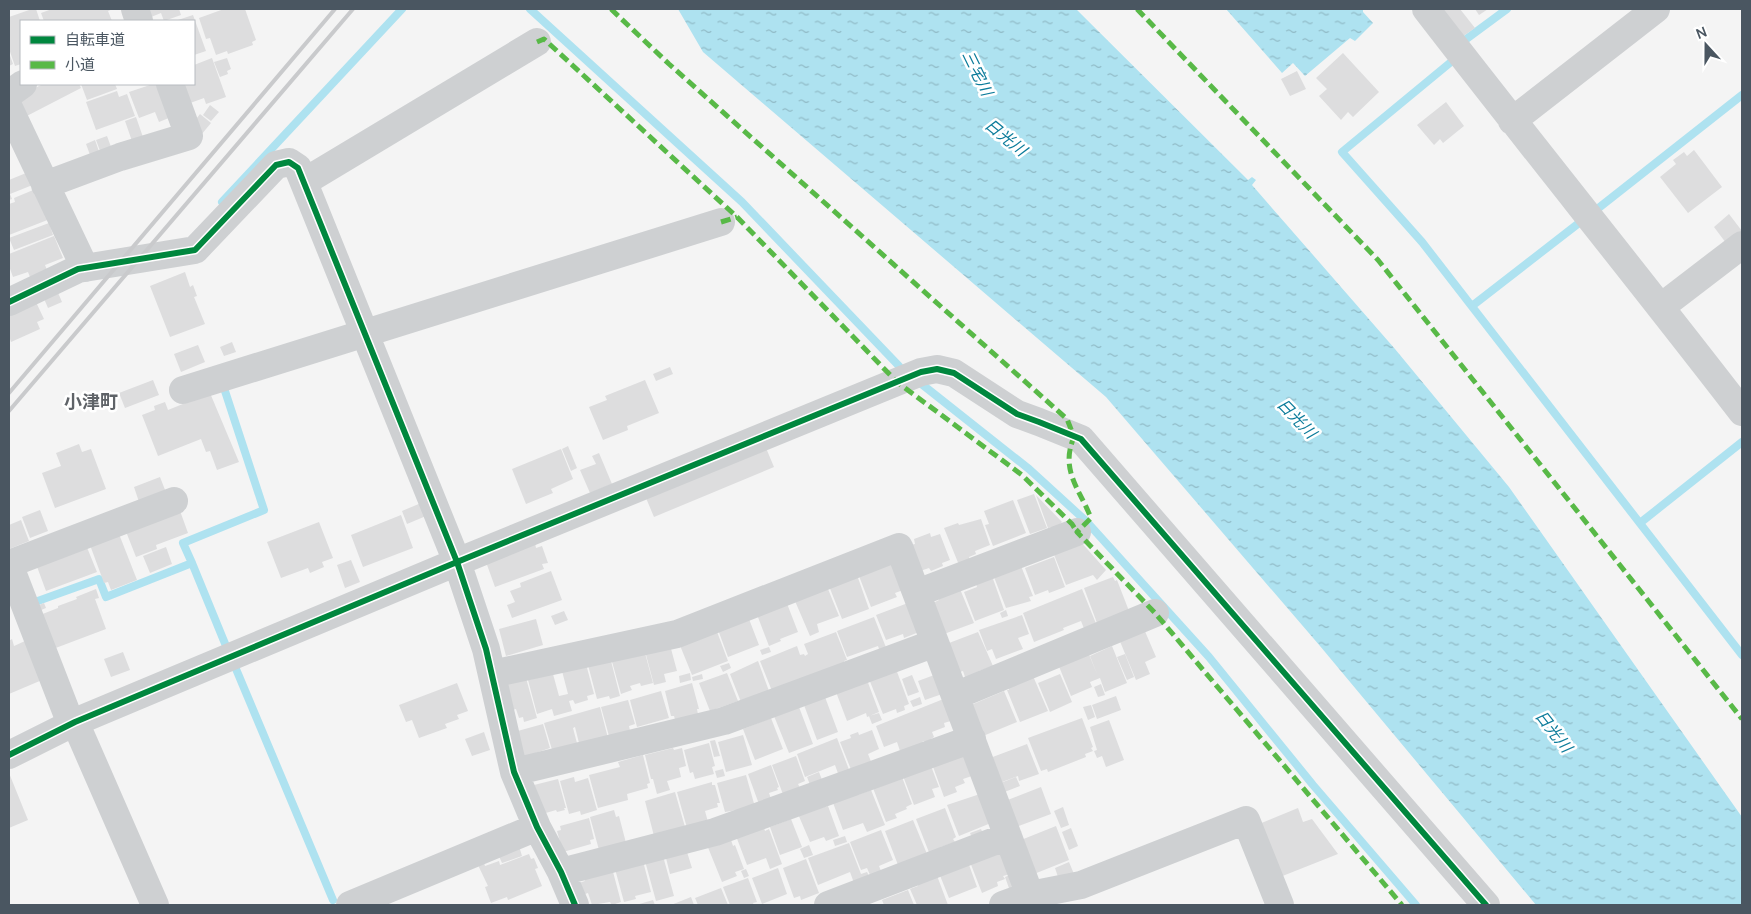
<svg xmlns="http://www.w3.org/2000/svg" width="1751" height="914" viewBox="0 0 1751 914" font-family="Manrope,'Noto Sans JP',sans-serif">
<defs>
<pattern id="water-ripples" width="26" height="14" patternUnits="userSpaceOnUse" patternTransform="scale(1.25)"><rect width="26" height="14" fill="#aee2f0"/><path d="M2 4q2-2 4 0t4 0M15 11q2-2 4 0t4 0" fill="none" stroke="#90bac6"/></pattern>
</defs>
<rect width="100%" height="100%" fill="#f4f4f4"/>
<!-- water -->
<path fill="url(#water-ripples)" d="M678,9H1076L1248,180L1252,177L1256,180L1252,185L1395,349L1509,487L1742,817V905H1536L1320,646L1106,397L703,52Z
M1226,9H1363V12L1373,23L1355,41L1350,38L1305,76L1293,63L1282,73Z"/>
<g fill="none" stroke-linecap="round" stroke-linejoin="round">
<!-- stream -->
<path stroke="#aee2f0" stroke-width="8" d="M530,9L742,202L899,366
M1465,40L1507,9
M1451,62L1342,152L1422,242L1742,655
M222,202L402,9
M1596,210L1742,95
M1472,306L1579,223
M919,382L1029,469L1086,521L1209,657L1313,785L1416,905
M1640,523L1742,442
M192,563L183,543L264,510L224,388
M35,602L99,579L106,597L192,563L226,646
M236,669L333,900"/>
</g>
<!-- building -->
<path fill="#ddddde" d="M32,9H36L40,21H21V64L15,66L9,49V17Z
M52,9H113L108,11L112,21H44L41,13Z
M143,9H179L181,15L164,21L161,13L146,19Z
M224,9H245L256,40L252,42L253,45L228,54L227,51L216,55L210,38L206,39L199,18Z
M1442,9H1460L1475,28L1462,37Z
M1475,9H1488L1479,15Z
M193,15L206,51L194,55V21H175Z
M9,53L13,64L9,66Z
M1343,53L1379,92L1353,117L1348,112L1341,120L1319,96L1327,89L1316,78Z
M212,58L226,97L206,104L204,98L182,106L175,84H194V65Z
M227,58L231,69L227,71L228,74L220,77L214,62Z
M1297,71L1306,89L1290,96L1281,79Z
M43,84H79L81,88L21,119L11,100Z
M81,84H115L117,89L87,100Z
M153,84H164L176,115L159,122L155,112L139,118L129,92Z
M117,91L119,97L127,94L135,116L96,130L86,102Z
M1446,102L1464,126L1443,143L1440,139L1434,145L1417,125Z
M210,105L219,112L211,121L203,115Z
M200,114L211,123L201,135L190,127Z
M136,117L144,140L133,144L125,121Z
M107,136L114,155L103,159L96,140Z
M95,140L102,160L93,163L86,144Z
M1694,150L1722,187L1688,213L1660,177L1676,164L1673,160L1684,152L1687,156Z
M31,171L35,184L10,194L12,199L9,200V180Z
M38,188L50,219L9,235V204L15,202L14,198Z
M1729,214L1742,231L1726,243L1714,227Z
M49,223L53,235L14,250L9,238Z
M54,236L63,258L45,265L47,270L30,277L28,272L13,277L9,266V254Z
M185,272L190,287L193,285L197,296L194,297L205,324L170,337L150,286Z
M56,288L62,302L48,308L42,294Z
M35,300L44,319L37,322L40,329L11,342L9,336V311Z
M232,342L236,352L224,356L220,347Z
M198,345L205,362L181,372L174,354Z
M670,367L673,374L656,381L653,374Z
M153,380L159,395L125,408L119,393Z
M645,380L659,413L627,426L628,430L603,440L589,407L607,400L605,396Z
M210,393L239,462L217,470L210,451L206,452L201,439L158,456L142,415L155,410L154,406L165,402L168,410Z
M79,444L82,452L91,449L106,489L55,508L42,473L61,466L56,453Z
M568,446L577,468L571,471L562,449Z
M766,448L774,467L654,517L646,498Z
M561,449L573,479L551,489L553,493L526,504L512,469Z
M599,453L612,484L590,493L580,470L596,464L592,456Z
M160,477L167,495L140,505L134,487Z
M1034,494L1047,528L1030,534L1017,500Z
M1036,495L1062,522L1054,530L1051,527L1048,528Z
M1013,500L1026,533L993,546L985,525L989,524L984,511Z
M421,503L426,516L407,524L402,511Z
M179,508L188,533L156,545L157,549L136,557L125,529Z
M40,510L48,531L30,538L22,517Z
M401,515L413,548L363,567L351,535Z
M981,519L990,545L975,551L976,554L969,557L970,561L959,565L944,528L958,523L959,525Z
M21,520L29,541L9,549V525Z
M319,522L333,558L322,562L324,567L310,573L308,568L281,578L267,542Z
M930,533L931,537L940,534L950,560L942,563L943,566L931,571L929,568L920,571L910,545L915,544L914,539Z
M119,534L137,580L111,590L108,582L104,583L90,545Z
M1080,541L1106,570L1097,580L1093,575L1066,585L1053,552Z
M535,543L536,548L542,546L548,563L542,564L544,569L495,587L486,562Z
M86,545L97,572L46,591L36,564Z
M166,547L172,564L150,573L143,556Z
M1054,557L1065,587L1049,593L1048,590L1035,595L1025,568Z
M351,560L360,582L345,588L337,565Z
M895,562L906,589L895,593L897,597L871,607L859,576Z
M1021,566L1033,596L1029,597L1031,601L1006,608L994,577Z
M551,571L562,600L512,618L507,605L515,602L510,591L521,587L520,583Z
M857,575L869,609L842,619L829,586Z
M992,576L1004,610L975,621L964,592L977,587L976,583Z
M1113,577L1115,581L1117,580L1129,611L1097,623L1084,588Z
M96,589L99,598L95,599L106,629L53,649L40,615L58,608V606L77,599L76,597Z
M828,589L839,616L817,624L819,632L810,636L795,601Z
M960,589L974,623L944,634L933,603L939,600L938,597Z
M1082,589L1097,626L1085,631L1081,621L1063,628L1064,630L1034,642L1023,613Z
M786,601L798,632L780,639L781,641L769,646L756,612Z
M44,603L46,608L36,612L34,607Z
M908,603L919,632L904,638L903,634L886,640L876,615Z
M1006,610L1008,616L1002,618L1000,613Z
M564,611L568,620L555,625L551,616Z
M1022,615L1029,634L1018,638L1023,649L996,659L992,649L987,651L979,630Z
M874,617L887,650L880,652L878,646L847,657L837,631Z
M536,619L543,645L506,656L499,629Z
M749,619L759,645L728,657L717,627Z
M716,629L728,661L692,675L679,643Z
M1144,629L1156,657L1145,662L1150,674L1136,680L1119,639Z
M836,632L847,660L844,661L845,664L772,691L760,661L797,646L800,655L804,654L805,656L808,654L804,644Z
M978,632L993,666L979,671L981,674L966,680L963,671L960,672L949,643Z
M12,639L14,646L25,641L42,680L9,694V641Z
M670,645L677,671L664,674L666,682L654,685L645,651Z
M1112,646L1127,683L1105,692L1100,678L1090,682L1092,687L1071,696L1058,664L1088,652L1097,674L1090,656Z
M769,647L771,652L762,655L760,650Z
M123,652L130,670L111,677L104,659Z
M645,653L653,683L641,686L640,683L630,686L632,690L621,694L611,658Z
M1125,654L1134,677L1127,680L1117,657Z
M611,661L620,696L610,699L609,696L597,699L588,665Z
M758,661L769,691L741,702L730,674Z
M729,663L731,668L723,672L720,666Z
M586,664L594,694L587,696L588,700L575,704L573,700L569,701L572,711L554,716L552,709L537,714L528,680L553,674L559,696L568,694L562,671Z
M896,669L909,704L904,706L905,710L897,713L896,709L883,714L869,679Z
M690,673L691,680L680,683L679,676Z
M727,673L738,701L710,711L699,683Z
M702,674L703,679L693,681L692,677Z
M937,674L945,693L925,700L918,681Z
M1060,674L1072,702L1050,712L1038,683Z
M912,675L919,692L908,696L902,679Z
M1033,676L1048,711L1020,722L1007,690H1009L1008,686Z
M526,678L537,718L524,722L523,717L519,718L516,709L512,710L505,684Z
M867,680L879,712L867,717L866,713L847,721L836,692Z
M457,683L468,711L457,715L459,719L445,724L447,728L419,738L412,720L406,722L399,705Z
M692,683L699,709H697L699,720L677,726L674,716H671L665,691Z
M1101,684L1105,695L1098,697L1094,687Z
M661,691L669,718L637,727L630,700Z
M1004,691L1017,722L983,736L971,705Z
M1116,696L1121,710L1097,719L1092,705Z
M825,697L838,732L817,740L804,705Z
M920,697L922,704L913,707L910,701Z
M946,698L954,720L944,723L945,727L932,732L934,737L931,739L933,744L926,747L924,741L922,742L923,746L900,751L897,742L884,747L876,726Z
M628,700L635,724L629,726L630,731L609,736L601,707Z
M1091,705L1095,717L1088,720L1083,707Z
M600,707L609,742L580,747L575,727L573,728L578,747L553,753L544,723Z
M799,707L813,744L789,753L774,716Z
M879,713L882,720L872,724L869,716Z
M771,718L783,749L755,760L743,729Z
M1082,718L1093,747L1091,748L1093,751L1085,754L1086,757L1048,772L1047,769L1041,771L1028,738Z
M1109,720L1124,760L1106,767L1102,756L1097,758L1094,751L1097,750L1090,727Z
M543,724L550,748L521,758L514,732Z
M872,730L879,749L868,754L872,764L852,772L840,742L851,738L850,735L858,732L859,735Z
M484,732L490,750L472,756L465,739Z
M743,735L752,765L726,772L718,742Z
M837,738L851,775L840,779L835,765L805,777L797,754Z
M715,740L720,756L714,757L710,741Z
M709,743L715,766L712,767L714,774L695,779L693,772L690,773L684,750Z
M1027,744L1039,774L1019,781L1018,776L1002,782L990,758Z
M673,748L674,750L682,748L686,766L679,768L681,777L667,781L670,790L657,794L653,779H651L645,755Z
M966,751L975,775L963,779L965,783L955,787L957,792L944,797L932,764Z
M643,755L650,783L647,784L648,788L627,794L628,800L598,808L589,775L620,767L618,762Z
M796,756L805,781L798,784L801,790L784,797L772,765Z
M771,765L779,787L777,788L778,790L769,793L772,802L760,807L748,774Z
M931,766L939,787L932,789L935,797L914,805L903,776Z
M723,769L725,776L717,778L715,771Z
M819,772L824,785L812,790L807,777Z
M9,773L28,820L9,828Z
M746,775L755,807L725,812L717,783Z
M574,777L575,782L588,778L597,810L581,815L580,811L569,814L560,781Z
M902,777L912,804L906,807L907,809L895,814L897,818L886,822L873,788Z
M1016,777L1020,786L1002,793L998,784Z
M558,779L566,808H564L565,810L557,812L556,810L539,815L534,785Z
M712,782V785H715L720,803H717L718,807L705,811L708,822L687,828L677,792Z
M1041,787L1051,814L1016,827L1005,801Z
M871,790L885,825L867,832L863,823L843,830L832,800L857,791L858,795Z
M675,792L685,827L654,836L645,801Z
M983,793L991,823L959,836L947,805Z
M828,806L839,836L826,841L824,837L810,842L798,814Z
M1063,807L1069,825L1061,828L1054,811Z
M945,808L956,837L953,839L955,842L941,847L943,850L930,855L916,819Z
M1298,808L1303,822L1312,819L1338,854L1280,877L1259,824Z
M614,810L616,817L619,816L626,843L599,850L590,817Z
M589,818L594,839L590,840L591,844L563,852L557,831L561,830L560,826Z
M791,819L802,847L780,855L770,827Z
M913,820L927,854L898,865L885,831Z
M763,825L765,831L769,829L782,864L770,869L766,858L747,865L736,836Z
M1056,826L1069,860L1034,874L1021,840Z
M1071,828L1078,846L1069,850L1062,832Z
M981,829L984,836L973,840L970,833Z
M881,830L893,860L879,866L881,871L870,875L867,868L861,870L850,842Z
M845,836L847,842L835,846L833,840Z
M731,840L733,846L735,845L744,869L735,872L737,876L722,882L707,845Z
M849,843L861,874L867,872L870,878L854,883L850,872L818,885L808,858Z
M809,845L813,855L804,858L800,849Z
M519,846L522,856L502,863L498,854Z
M1000,850L1010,874L1003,876L1005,879L997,882L998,886L982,893L970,862Z
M687,852L692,868L670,874L666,858Z
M529,854L531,859L534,858L538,868L535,869L542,886L508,900L507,897L491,903L485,887L488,886L477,863L483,860L485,866L499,861L500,865Z
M663,856L674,896L656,901L645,861Z
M806,859L819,893L801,900L800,896L794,898L783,868Z
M643,861L651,892L635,896L636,899L624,902L615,869Z
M968,862L977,887L949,898L939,873Z
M1069,862L1074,874L1059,880L1055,868Z
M612,868L621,902L612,905L610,902L592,905L588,893L582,895L579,883L585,881L584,878Z
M778,868L787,894L762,904L752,878Z
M746,869L749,876L744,878L741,871Z
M936,873L948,905H917L910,889L918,886L917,883Z
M1010,875L1016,889L1010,891L1005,877Z
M748,878L757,902L753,903L754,905H730L723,887Z
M721,888L728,905H698L695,898Z
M908,890L914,905H884L882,900Z
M691,897L694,905H671Z
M653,900L655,905H636Z"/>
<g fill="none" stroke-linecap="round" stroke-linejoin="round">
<!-- minor -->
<path stroke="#ced0d2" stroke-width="28" d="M135,9L139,21
M1426,9C1530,144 1638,277 1742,412
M9,94L23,84
M9,108L85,268
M1512,121L1656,9
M304,182L537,42
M45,185L120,157L189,136L170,84
M9,302L78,269L195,250L276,165L289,162L298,168L457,562L486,649L514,772L537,827L561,872L575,905
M1661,307L1742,245
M183,390L721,222
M917,593L1077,532
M492,674L677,634L899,547L1030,895
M955,696L1155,613
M75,722L155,905
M71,724L9,564L174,501
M9,755L75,722L457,562L921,372L937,369L954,373L1017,414L1039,422L1081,439L1486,905
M514,772L724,721L935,643
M561,872L715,832L972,739
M350,905L537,827
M828,905L1008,836
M1003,905L1030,895L1081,885L1246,820L1280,905"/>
<!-- rail -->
<path stroke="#c9cacc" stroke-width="4" d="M9,393L335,9
M9,411L353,9"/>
<!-- quiet -->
<path stroke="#58b947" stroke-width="5" stroke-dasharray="10 5" stroke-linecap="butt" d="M611,9L669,64L1067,419L1074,437C1060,470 1079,488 1091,518L1077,532L1155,613L1402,905
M1137,9L1378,260L1742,719
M537,42L544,39L737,217L897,382L1022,475L1072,524L1077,532
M721,222L737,217"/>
<defs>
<path id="cycleway" d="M9,302L78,269L195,250L276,165L289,162L298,168L457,562L486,649L514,772L537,827L561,872L575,905
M9,755L75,722L457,562L921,372L937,369L954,373L1017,414L1039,422L1081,439L1486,905"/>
</defs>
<!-- cycleway casing -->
<use href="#cycleway" stroke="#fff" stroke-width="9"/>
<!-- cycleway -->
<use href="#cycleway" stroke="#00873e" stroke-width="6"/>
</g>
<g text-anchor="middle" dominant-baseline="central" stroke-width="5" stroke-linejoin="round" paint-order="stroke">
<!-- water labels -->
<g font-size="16" font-style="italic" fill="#0c7c9b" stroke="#fff">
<text transform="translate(978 73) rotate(64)">三宅川</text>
<text transform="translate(1006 137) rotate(39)">日光川</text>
<text transform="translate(1297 418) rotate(46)">日光川</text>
<text transform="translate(1554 731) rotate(52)">日光川</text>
</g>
<!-- quarter labels -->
<g font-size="18" font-weight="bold" fill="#5f6368" stroke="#fff">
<text x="91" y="401">小津町</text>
</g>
</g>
<!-- border -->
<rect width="1751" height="914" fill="none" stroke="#4a5661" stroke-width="20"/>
<!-- legend -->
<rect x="20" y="20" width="175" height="65" fill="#ffffff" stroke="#b7bbc0"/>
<rect x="30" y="36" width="25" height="8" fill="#00873e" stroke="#b7bbc0"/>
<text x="65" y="45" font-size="15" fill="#4a5661">自転車道</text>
<rect x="30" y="61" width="25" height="8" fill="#58b947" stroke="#b7bbc0"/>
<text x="65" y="70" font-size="15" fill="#4a5661">小道</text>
<!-- north arrow -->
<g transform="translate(1706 45) rotate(339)" stroke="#ffffff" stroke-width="4" paint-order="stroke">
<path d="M0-4L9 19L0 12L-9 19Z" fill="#4a5661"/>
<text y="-8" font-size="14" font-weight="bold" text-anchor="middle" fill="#4a5661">N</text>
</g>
</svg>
